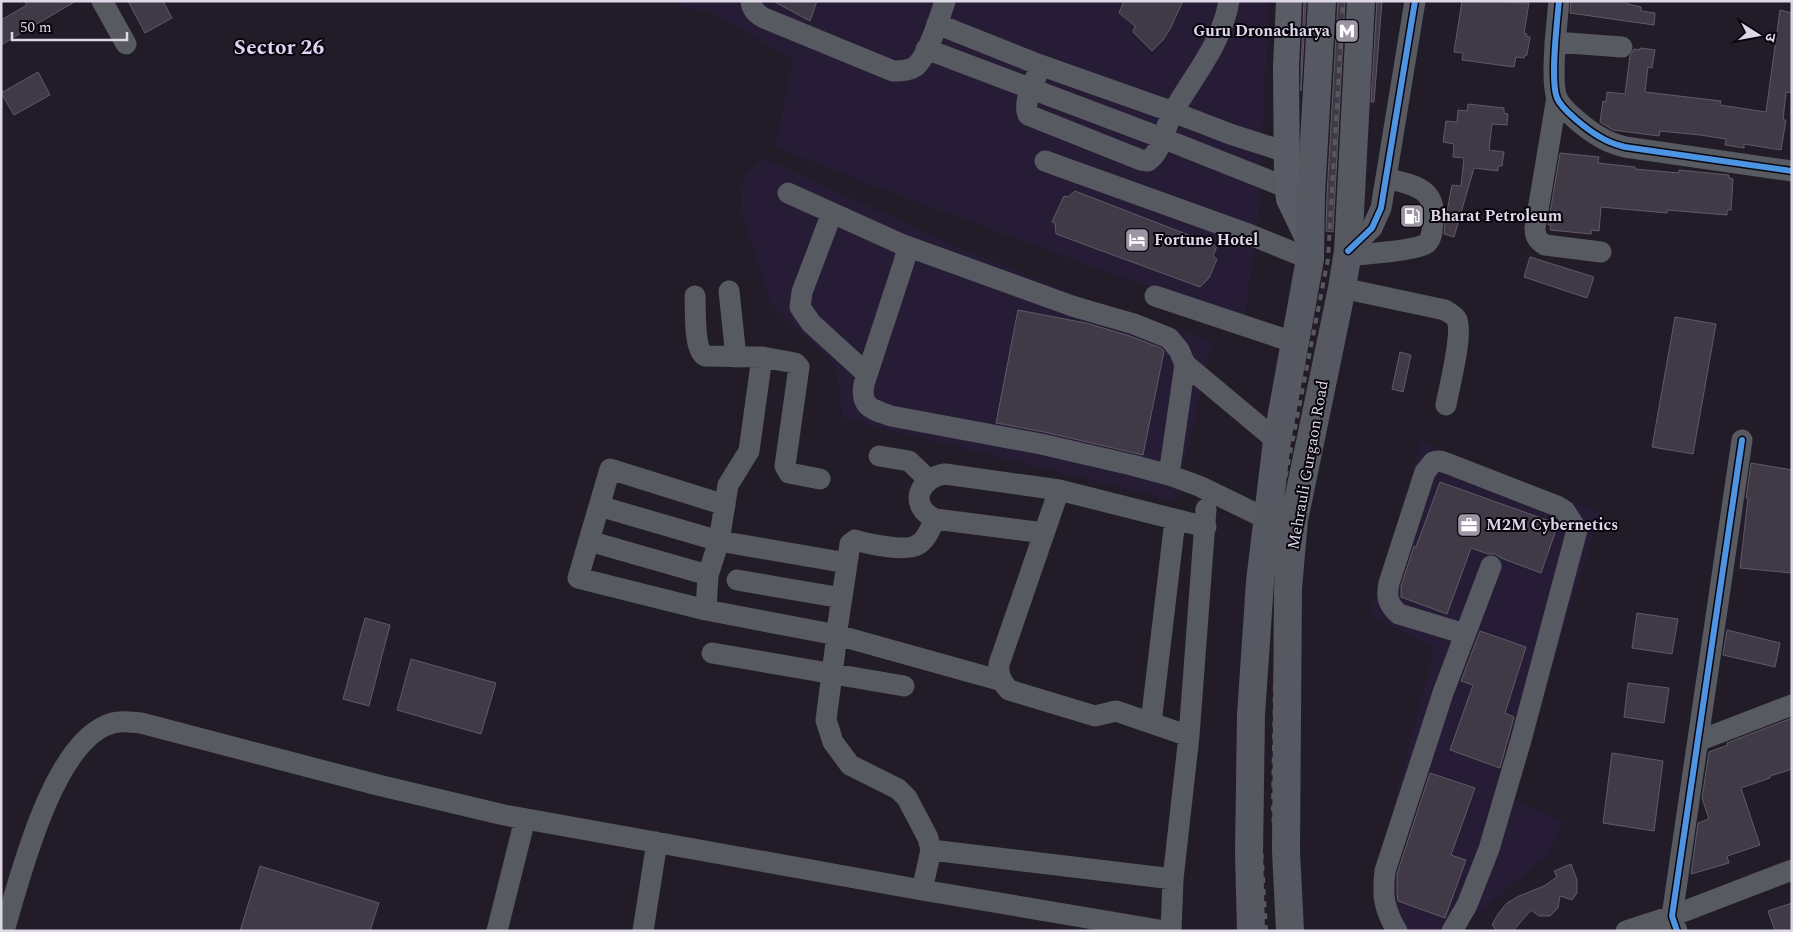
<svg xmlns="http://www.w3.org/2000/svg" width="1793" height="932" viewBox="0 0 1793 932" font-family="Spectral,'Noto Sans Devanagari',serif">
<rect width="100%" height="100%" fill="#221c29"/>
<!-- built -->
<path fill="#271c36" d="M678,1H1269L1258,218L1244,322L887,191L775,147L794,59L708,11L678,7Z
M764,158L952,245L1107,307L1212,342L1175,501L843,418L836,366L771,305L741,211L743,178Z
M1421,442L1600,512L1510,799L1564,821L1548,856L1461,926L1460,931H1388L1374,881L1432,659L1434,645L1425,643L1370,616Z"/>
<!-- building -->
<path fill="#403a47" stroke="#5f5a66" d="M24,1H76L1,45V20L27,5Z
M128,1H163L172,18L145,33Z
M773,1H817L810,21Z
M1124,1H1183L1170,29L1163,40L1152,51L1133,32L1135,26L1119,13Z
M1304,1H1306L1301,91V67Z
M1338,1H1345L1333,232L1326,231L1327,195Z
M1377,1H1382L1374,102H1371Z
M1462,1L1529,3L1524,33L1527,34L1526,36L1530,37L1527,55H1525L1524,58L1516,57L1514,67L1462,60L1463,53L1454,52Z
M1571,1H1627V4L1641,7V11L1655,13L1654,25L1570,13Z
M1780,10L1792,13V93L1786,92L1783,120H1786L1781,150L1744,144V148L1725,145L1726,139L1700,135L1660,131L1659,136L1613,130L1600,122L1603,101L1606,102L1607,92L1625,94L1630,56L1634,49L1640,50V48L1655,50L1652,68L1648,67L1645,92L1721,101L1720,105L1766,112Z
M38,72L50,95L14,115L1,93Z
M1468,104L1504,108V113L1508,114L1507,125L1492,124L1489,150L1504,152L1502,166H1498V171L1474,168L1454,237L1444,234L1445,222L1452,185L1461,186L1464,158L1453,157L1454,144L1443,142L1446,121L1457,122L1458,110L1467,111Z
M1560,153L1599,157L1598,163L1635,167V169L1679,173V170L1729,175V178L1733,179L1731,210H1727V215L1667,210V213L1601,207L1599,231L1592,230L1591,234L1550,230L1551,225H1548Z
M1075,191L1217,246L1213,256L1217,259L1209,278L1200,287L1056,234L1055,223L1052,222L1064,196L1068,197Z
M1530,257L1594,277L1587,298L1524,277Z
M1018,310L1086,323L1130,336L1161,348L1164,351L1143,455L1044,432L996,423Z
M1675,317L1716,324L1693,454L1652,447Z
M1400,352L1411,355L1403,392L1392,389Z
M1751,463L1792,470V573L1740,568L1748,498H1746Z
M1440,482L1558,524L1541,573L1501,558L1495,554H1488L1471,548L1447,614L1401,597V586L1414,546L1416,547Z
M1637,613L1678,619L1672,654L1632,648Z
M365,618L390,625L369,706L343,699Z
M1727,630L1780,643L1775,667L1723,655Z
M1480,631L1526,647L1505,713L1514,717L1500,768L1450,750L1473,685L1461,681Z
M411,659L496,683L481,734L397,710Z
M1628,683L1669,688L1664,723L1624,717Z
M1792,718V769L1770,776V778L1741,788L1760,845L1727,856L1729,863L1691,874L1698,823L1709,819L1702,798L1709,752L1728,745L1727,743Z
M1612,753L1663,761L1654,831L1603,823Z
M1430,773L1475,788L1451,855L1466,860L1445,918L1398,901L1397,894V874Z
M1571,864L1577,880V893L1572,900L1560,896L1558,908L1550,916H1539L1531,910L1513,931H1497L1492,925L1498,914L1507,903L1519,896L1544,886L1557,877L1554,871Z
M260,866L379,903L370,931H240Z
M1792,903V931H1775L1768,911Z"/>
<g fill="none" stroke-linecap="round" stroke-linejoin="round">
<!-- minor -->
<path stroke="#575a60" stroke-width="21" d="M102,1L126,44
M751,1C752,10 757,14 764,18L893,71C901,71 909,71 916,66C928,55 940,17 945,1
M1559,1C1557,23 1550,80 1557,98C1562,110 1589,131 1600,137C1608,142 1617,145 1625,147L1792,171
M937,24L1040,65L1173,112L1230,134L1286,152
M1555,42L1622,47
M926,49L1162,138L1288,188
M1036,77C1032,88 1023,103 1028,115L1141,160L1148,161C1163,150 1165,125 1174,110C1195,74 1222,43 1229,1
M1557,97L1535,228C1535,236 1537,240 1545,245L1601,252
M1045,161L1248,234L1310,259
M788,193L901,244C908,250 906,254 904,262L864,384C860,408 872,409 891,416L1041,444L1132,465L1169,475L1199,486L1267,519
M832,213L802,292L800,307L811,323L867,374
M901,244L1072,306L1134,324L1169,338L1179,350L1185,364L1277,441
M1348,251L1372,228L1381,208L1415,1
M1347,256C1363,254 1417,251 1427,243C1433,237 1432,228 1433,221C1437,187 1412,185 1386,178
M1342,288L1445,310C1449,313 1455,315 1457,320C1463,335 1449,388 1446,405
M729,291L736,357
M695,296C696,310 693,348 705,356L762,357
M1155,296L1296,343
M879,456L909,461L929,480
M1169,475L1185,364
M1059,490L999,664C998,675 1001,681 1009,690L1095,716L1116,711L1189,736
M725,505L610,469L578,578L706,610L837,635L826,720L833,742L850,765L898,789L907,798L928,838L931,850L922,890
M599,506L719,541L847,563
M935,519C931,527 926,541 917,545C906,552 868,544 855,540L850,544L837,630V635L1002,681
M1044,533L935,519C908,506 918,478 945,474L1059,490L1206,527
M589,541L708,575
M737,580L842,598
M706,610L708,575L719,541L728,485L749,451L762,357L795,363L799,367L785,466L789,473L820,479
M712,653L904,686
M1151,723L1175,520
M1698,741L1792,705
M931,850L1173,879
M4,931C20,877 52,747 107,725C118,720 129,722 141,723L378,785L504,815L922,890L1165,931
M497,931L525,819
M643,931L657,842
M1171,931L1173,879L1189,736L1206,509
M1397,931C1384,909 1382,896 1385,871L1443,693L1491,566
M1452,931L1467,905L1489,849L1521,740L1577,530L1565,511L1557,506L1449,464L1440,461L1433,462L1425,472L1389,583C1386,597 1388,605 1399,614L1465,634
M1626,931L1672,916L1792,870
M1677,931L1672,916L1742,440"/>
<!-- major -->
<path stroke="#595c64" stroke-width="26" d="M1289,1L1286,67L1287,181L1289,199L1311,245"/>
<!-- highway -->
<path stroke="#565862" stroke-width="28" d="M1251,931L1249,853L1251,715L1260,582L1277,441L1310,259L1311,194L1322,1
M1290,931L1286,851L1288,588L1294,520L1342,288L1348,251L1361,1"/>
<!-- rail -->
<path stroke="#595860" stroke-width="4" stroke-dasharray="6 6" stroke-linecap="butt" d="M1266,931L1259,810L1261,682L1281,500L1328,259L1343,1
M1280,931L1273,810L1275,682L1295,502L1342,261L1357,1"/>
<defs>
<path id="cycleway" d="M1559,1C1557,23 1550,80 1557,98C1562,110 1589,131 1600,137C1608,142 1617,145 1625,147L1792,171
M1348,251L1372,228L1381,208L1415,1
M1677,931L1672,916L1742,440"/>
</defs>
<!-- cycleway casing -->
<use href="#cycleway" stroke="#09050e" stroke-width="9"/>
<!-- cycleway -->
<use href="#cycleway" stroke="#4d94e3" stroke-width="6"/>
</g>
<!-- icons -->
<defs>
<symbol id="metro-square" viewBox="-11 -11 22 22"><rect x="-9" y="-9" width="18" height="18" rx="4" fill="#9c96a4" stroke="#09050e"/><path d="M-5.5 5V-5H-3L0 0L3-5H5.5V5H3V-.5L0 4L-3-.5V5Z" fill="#fff"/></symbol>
<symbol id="fuel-square" viewBox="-11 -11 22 22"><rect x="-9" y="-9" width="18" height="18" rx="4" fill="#9c96a4" stroke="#09050e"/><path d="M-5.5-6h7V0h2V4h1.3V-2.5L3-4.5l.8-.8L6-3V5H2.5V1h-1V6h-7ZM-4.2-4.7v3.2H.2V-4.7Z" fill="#fff"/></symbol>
<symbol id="hotel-square" viewBox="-11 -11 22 22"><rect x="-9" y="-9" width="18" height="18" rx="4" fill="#9c96a4" stroke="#09050e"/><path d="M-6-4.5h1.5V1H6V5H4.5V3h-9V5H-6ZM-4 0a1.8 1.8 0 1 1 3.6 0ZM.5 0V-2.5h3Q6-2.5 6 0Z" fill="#fff"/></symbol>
<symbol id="office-square" viewBox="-11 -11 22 22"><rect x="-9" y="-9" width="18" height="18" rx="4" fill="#9c96a4" stroke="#09050e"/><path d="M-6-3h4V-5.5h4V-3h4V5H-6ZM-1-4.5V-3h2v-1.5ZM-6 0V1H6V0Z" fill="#fff"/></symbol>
</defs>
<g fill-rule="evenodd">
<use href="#metro-square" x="1333" y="17" width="28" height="28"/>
<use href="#fuel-square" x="1398" y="202" width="28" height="28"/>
<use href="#hotel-square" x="1123" y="226" width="28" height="28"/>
<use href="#office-square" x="1455" y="511" width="28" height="28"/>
</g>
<g text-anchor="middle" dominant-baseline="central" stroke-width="4" stroke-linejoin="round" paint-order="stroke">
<!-- poi labels -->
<g font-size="16" font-weight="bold" fill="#ddd7e7" stroke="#09050e" text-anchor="start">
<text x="1330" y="31" text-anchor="end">Guru Dronacharya</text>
<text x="1430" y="216">Bharat Petroleum</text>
<text x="1154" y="240">Fortune Hotel</text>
<text x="1486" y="525">M2M Cybernetics</text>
</g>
<!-- street labels -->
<g font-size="16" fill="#ddd7e7" stroke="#09050e">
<text transform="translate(1308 465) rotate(-80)">Mehrauli Gurgaon Road</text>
</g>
<!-- district labels -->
<g font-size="21" font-weight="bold" fill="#e0d4f3" stroke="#09050e">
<text x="279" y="48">Sector 26</text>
</g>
</g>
<!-- border -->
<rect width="1793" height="932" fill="none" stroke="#ddd7e7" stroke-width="5"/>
<!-- north arrow -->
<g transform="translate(1758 35) rotate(101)" stroke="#09050e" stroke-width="4" paint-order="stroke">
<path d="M0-4L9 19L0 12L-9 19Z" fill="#ddd7e7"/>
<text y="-8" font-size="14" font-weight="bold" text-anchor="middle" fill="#ddd7e7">उ</text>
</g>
<!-- scale -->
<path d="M12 32v8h115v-8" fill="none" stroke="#ddd7e7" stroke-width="2.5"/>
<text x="20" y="32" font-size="15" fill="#ddd7e7" stroke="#09050e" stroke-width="4" paint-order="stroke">50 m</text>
</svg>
